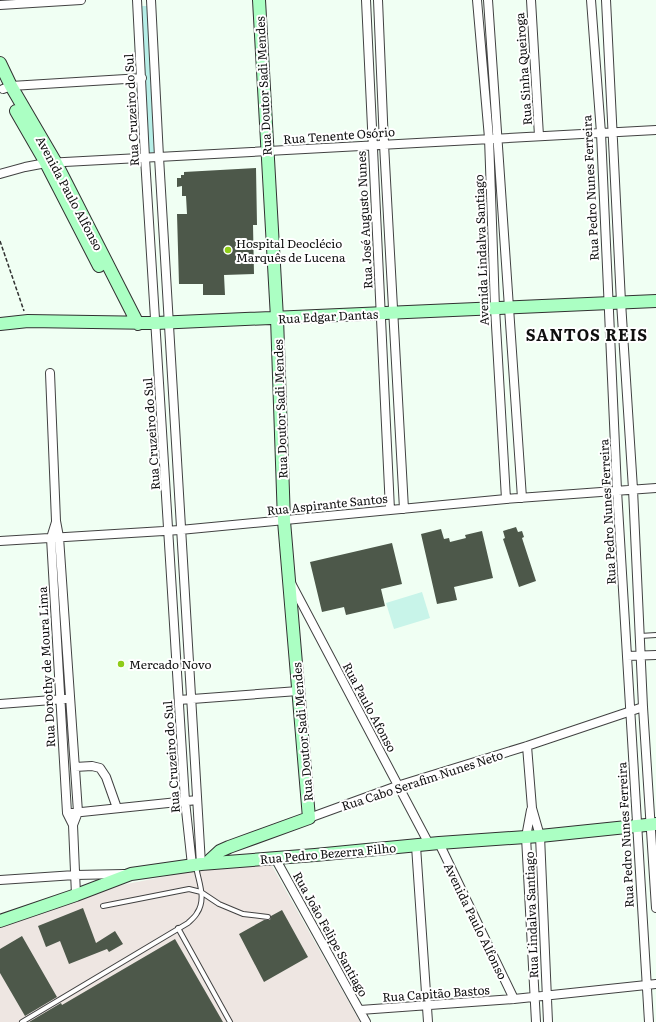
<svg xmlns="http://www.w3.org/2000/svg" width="656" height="1022" viewBox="0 0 656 1022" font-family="Literata,serif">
<rect width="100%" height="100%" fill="#f0fff3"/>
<!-- industrial -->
<path fill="#eee6e2" d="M271,864L360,1022H0V923L101,889L198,870L205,871L211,867Z"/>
<!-- green -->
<path fill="#b6eee7" d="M140,6H147L154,152L149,153Z"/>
<!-- pitch -->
<path fill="#c8f4e9" d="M422,592L430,618L394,629L386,603Z"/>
<!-- building -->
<path fill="#4d584a" d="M256,168L257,225H253L254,274L224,275L225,295H203V284H179L177,214H187L186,196H182V186L177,187V178H181V175H184V172Z
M516,527L518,532L522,531L524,537L522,538L536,581L519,587L503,539L505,538L503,531Z
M441,529L444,539L449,538L450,542L466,538L465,535L482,531L493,578L454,587L457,600L437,604L421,534Z
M392,543L402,584L381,589L385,606L346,615L344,607L322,612L310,562Z
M83,908L96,943L115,931L123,944L109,952L107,949L69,964L60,941L46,947L38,926Z
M282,910L308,957L264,982L239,934L264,920H270L271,916Z
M22,936L57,997L25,1016L0,973V949Z
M175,939L223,1022H29L61,1003L62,1005Z"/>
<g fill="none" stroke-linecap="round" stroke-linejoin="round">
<defs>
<path id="lane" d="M640,636L656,635
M103,906L189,889L201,892L219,904L243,914L268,917
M178,928L230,1022
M22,1022L188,923C191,920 195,917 197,913C207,898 198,881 196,866"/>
<path id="street" d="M137,0L145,158L185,801L192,865
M151,0L159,157L201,864
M366,0L390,510
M378,0L384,144L404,509
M477,0L489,138L495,308L506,499
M488,0L522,498
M531,0L539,136
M591,0L601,133L617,490L649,1022
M606,0L621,302L633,489L643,707L656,908
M0,5L81,0
M3,89L11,86L142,78
M0,174L25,167L46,163L656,130
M50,373L56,521L59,537L78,812L73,825
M56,522L51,538L67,813L73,825L76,895
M0,541L180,530L506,499L656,488
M291,583L429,844
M627,656L656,655
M179,700L298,691
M0,704L65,699
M527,746L532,808L540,836L548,1022
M75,767L92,766L100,768L106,777L117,808
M531,810L526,837L536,1022
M72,813L197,800
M309,818L397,786L527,746L643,707
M439,843L514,999
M416,846L428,1022
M275,858L366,1022
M0,880L75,875L124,874
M360,1010L514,999L656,984"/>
<path id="secondary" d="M0,63L11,86L56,163L138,324
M16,111L46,163L99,266
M0,324L28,321L156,323L656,301
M207,863L220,851L229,847L309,818L284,521L277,318L259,0
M0,921L76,895L131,874L201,864L315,855L439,843L540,836L656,824"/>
</defs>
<!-- lane casing -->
<use href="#lane" stroke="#424242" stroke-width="6"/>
<!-- street casing -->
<use href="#street" stroke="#424242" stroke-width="10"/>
<!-- secondary casing -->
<use href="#secondary" stroke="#313131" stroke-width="14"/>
<!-- path -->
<path stroke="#313131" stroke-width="1.5" stroke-dasharray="4 2" stroke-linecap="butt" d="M0,241L24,311"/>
<!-- lane -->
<use href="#lane" stroke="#fff" stroke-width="4"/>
<!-- street -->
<use href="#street" stroke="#fff" stroke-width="8"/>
<!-- secondary -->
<use href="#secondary" stroke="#abffc3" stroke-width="12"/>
</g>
<!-- markers -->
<g fill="#8ecc19" stroke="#fff" stroke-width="1.5">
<circle cx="228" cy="250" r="4"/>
<circle cx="121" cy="664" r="4"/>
</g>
<g text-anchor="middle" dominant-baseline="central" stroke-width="4" stroke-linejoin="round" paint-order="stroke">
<!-- street labels -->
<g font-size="12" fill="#0f0f0f" stroke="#fff">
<text transform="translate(523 69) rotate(-94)">Rua Sinha Queiroga</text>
<text transform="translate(263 86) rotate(-93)">Rua Doutor Sadi Mendes</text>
<text transform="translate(131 110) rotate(-93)">Rua Cruzeiro do Sul</text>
<text transform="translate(339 135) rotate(-4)">Rua Tenente Osório</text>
<text transform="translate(590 188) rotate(-93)">Rua Pedro Nunes Ferreira</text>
<text transform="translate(70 193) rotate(62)">Avenida Paulo Alfonso</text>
<text transform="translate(364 220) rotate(-93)">Rua José Augusto Nunes</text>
<text transform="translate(481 250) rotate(-92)">Avenida Lindalva Santiago</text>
<text transform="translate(328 316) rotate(-3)">Rua Edgar Dantas</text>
<text transform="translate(280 409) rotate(-92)">Rua Doutor Sadi Mendes</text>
<text transform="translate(151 434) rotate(-94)">Rua Cruzeiro do Sul</text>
<text transform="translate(327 504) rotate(-6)">Rua Aspirante Santos</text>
<text transform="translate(607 512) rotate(-93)">Rua Pedro Nunes Ferreira</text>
<text transform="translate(46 667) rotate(-93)">Rua Dorothy de Moura Lima</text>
<text transform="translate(370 707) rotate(62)">Rua Paulo Afonso</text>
<text transform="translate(302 732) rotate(-95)">Rua Doutor Sadi Mendes</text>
<text transform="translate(171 757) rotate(-94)">Rua Cruzeiro do Sul</text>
<text transform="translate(422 780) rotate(-18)">Rua Cabo Serafim Nunes Neto</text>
<text transform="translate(625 835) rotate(-93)">Rua Pedro Nunes Ferreira</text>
<text transform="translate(328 853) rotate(-5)">Rua Pedro Bezerra Filho</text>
<text transform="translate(531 915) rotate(-92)">Rua Lindalva Santiago</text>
<text transform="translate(476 921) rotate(64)">Avenida Paulo Alfonso</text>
<text transform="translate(331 934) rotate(61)">Rua João Felipe Santiago</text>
<text transform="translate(436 993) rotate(-4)">Rua Capitão Bastos</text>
</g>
<!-- poi labels -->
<g font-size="12" fill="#0f0f0f" stroke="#fff" text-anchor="start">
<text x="236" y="243">Hospital Deoclécio<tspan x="236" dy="14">Marquês de Lucena</tspan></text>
<text x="129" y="664">Mercado Novo</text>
</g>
<!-- district labels -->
<g font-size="16" font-weight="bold" letter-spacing="1" fill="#0f0f0f" stroke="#fff">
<text x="587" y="334">SANTOS REIS</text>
</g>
</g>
</svg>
